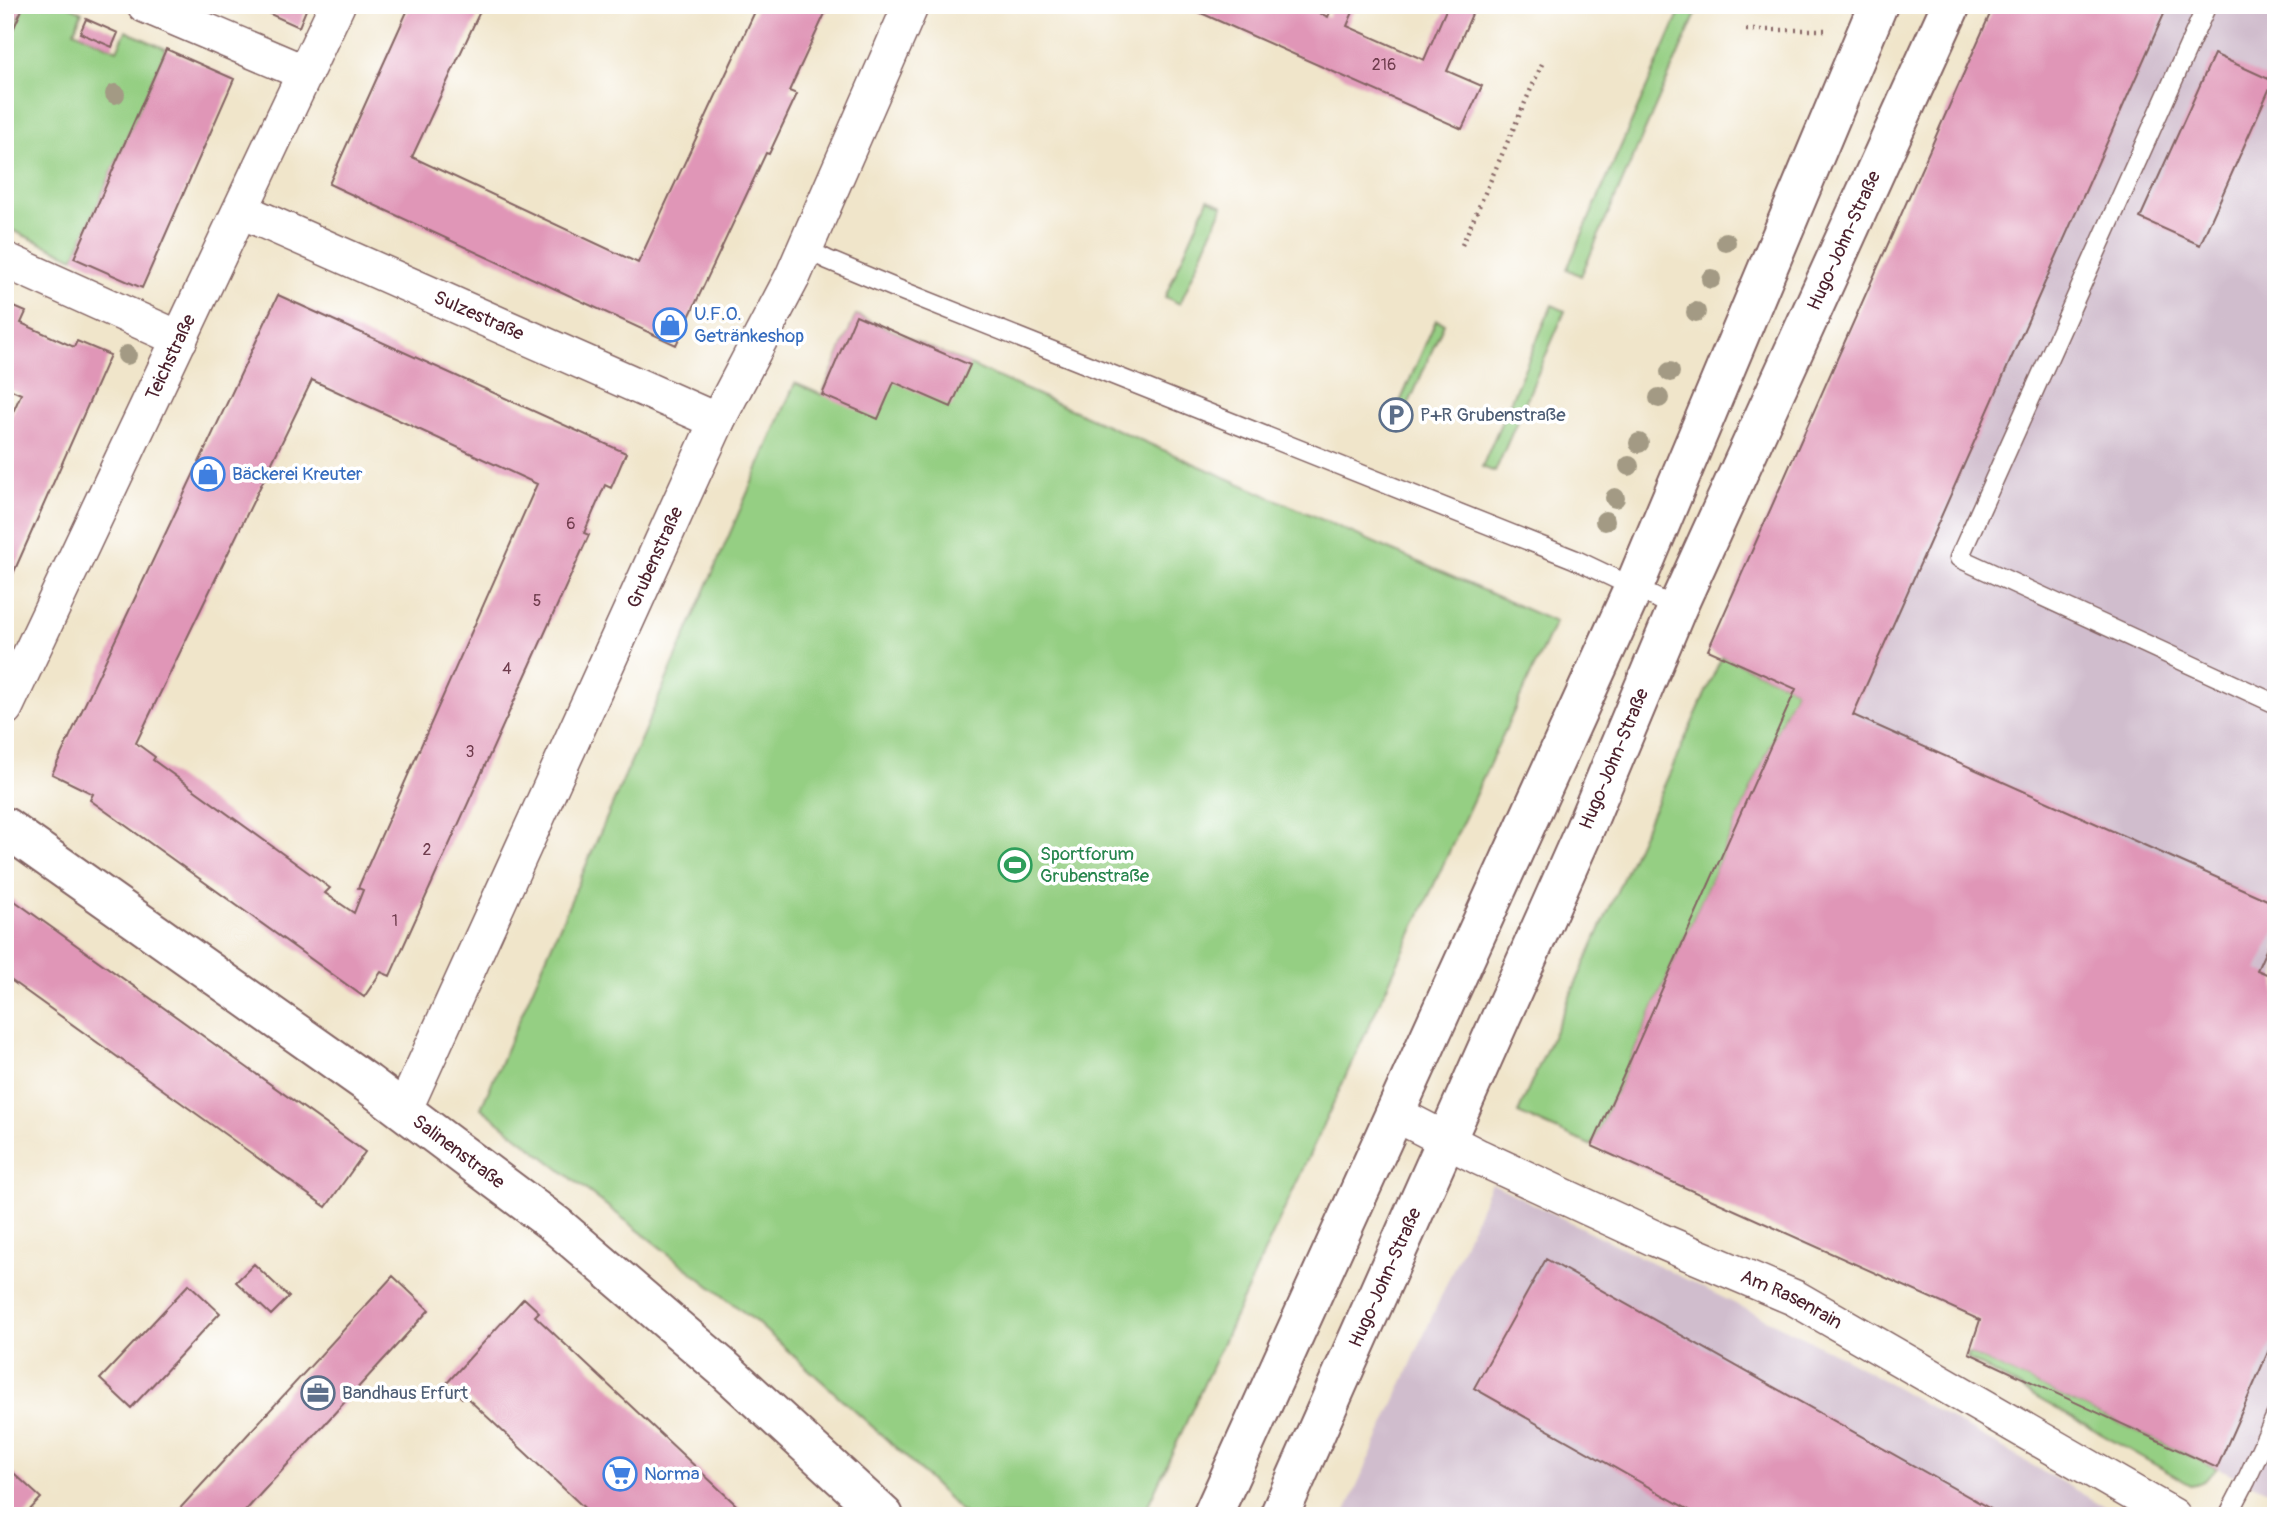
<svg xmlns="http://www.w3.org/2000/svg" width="2281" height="1521" viewBox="0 0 2281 1521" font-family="Pangolin,sans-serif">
<rect width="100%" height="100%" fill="#fff"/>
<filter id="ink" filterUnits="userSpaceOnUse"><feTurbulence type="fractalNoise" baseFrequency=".0143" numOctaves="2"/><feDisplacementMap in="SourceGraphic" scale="14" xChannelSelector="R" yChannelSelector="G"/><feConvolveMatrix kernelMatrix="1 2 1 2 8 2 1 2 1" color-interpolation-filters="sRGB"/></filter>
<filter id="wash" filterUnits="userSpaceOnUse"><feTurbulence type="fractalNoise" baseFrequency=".00686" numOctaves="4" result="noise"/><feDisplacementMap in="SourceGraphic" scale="28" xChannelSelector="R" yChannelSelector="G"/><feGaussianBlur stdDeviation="1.57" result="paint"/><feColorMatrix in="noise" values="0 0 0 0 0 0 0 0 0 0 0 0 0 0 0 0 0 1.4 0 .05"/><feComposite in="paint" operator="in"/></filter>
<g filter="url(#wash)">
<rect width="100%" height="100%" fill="#f0e5ca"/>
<!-- industrial -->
<path fill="#d0bdcd" d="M1994,5H2276V1495L1969,1353L1980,1320L1518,1113L1722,657L1708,650Z
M1491,1183L1843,1357L2121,1516H1344Z"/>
<!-- green -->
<path fill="#95cf83" stroke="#707757" stroke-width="2" d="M24,5H67L82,12L74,31L117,50L126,31L166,49L74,258L5,227V48Z
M1683,5H1700L1581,276L1567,269Z
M1208,199L1223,206L1180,304L1165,297Z
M1552,305L1565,311L1495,472L1482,467Z
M856,315L1555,622L1143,1516H966L906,1457L755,1321L481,1108L795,383L822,395Z
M1436,320L1444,323L1398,429L1390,425Z
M1722,656L1796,689L1592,1146L1518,1113Z
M1969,1353L2217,1468C2209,1478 2204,1483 2191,1485L1967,1358Z"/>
<g id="blocks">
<!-- building -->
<path fill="#e096b7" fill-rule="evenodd" d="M5,5H24L5,48Z
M250,5H308L299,27Z
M410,5H483L412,157L638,263L758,5H829L789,91L797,94L769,154L766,153L676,345L329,184Z
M1183,5H1302L1328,17L1333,5H1356L1347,26L1424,60L1448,5H1476L1447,71L1482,86L1462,129Z
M1994,5H2168L1853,715L2276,904V928L2257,970L2276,978V1334L2217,1468L1969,1353L1980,1320L1592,1146L1796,689L1708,650Z
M86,19L118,33L112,47L80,33Z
M166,49L234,79L142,288L74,258Z
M2214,54L2273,81L2200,245L2140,218Z
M278,295L626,453L611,488L605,485L584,533L589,535L390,976L381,972L364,997L90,800L93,794L52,774ZM312,380L537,484L358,888L363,890L354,913L325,893L330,888L153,760L155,757L136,743Z
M5,303L26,312L21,323L74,347L77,341L110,355L5,592V430L21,394L5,387Z
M856,315L970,365L951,407L894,382L878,419L822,395Z
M5,894L365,1152L326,1207L5,976Z
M1546,1259L2003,1516H1700L1474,1388Z
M254,1264L289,1297L271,1315L236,1282Z
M393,1276L429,1310L255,1500L241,1516H173Z
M189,1284L220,1313L131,1408L100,1379Z
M524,1298L539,1312L535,1316L748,1516H593L464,1395L462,1398L446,1384Z
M5,1465L41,1498L24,1516H5Z"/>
</g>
</g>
<g filter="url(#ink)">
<use href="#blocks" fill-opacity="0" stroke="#846463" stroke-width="2"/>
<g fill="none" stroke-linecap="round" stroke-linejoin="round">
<defs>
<path id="service" d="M2207,5L1959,558L2276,704
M804,248L828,260L895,288L1574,559L1677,608
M2228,1516L2246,1481L2276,1415"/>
<g id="minor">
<path d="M145,5L305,73"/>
<path id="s1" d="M242,211L717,421"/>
<path d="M5,260L180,339"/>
<path id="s2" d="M5,708L337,5"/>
<path id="s3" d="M404,1110L717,421L793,276L911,5"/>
<path id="s4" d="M1394,1113L1479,1157L1656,1239L1795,1298L2173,1516"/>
</g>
<g id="tertiary">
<path id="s5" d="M5,827L367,1083L556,1225L723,1368L884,1516"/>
</g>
<g id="secondary">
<path d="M1212,1516L1634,587L1878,5"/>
<path id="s6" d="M1279,1516L1583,833L1677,608L1951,5"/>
</g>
</defs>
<!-- service casing -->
<use href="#service" stroke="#846463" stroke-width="21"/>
<!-- minor casing -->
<use href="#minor" stroke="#846463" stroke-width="38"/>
<!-- tertiary casing -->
<use href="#tertiary" stroke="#846463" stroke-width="42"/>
<!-- secondary casing -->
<use href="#secondary" stroke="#846463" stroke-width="42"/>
<!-- path -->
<path stroke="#846463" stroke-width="4.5" stroke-dasharray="2 5" stroke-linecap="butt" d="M1746,30H1825
M1462,245L1542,64"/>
<!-- service -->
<use href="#service" stroke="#fff" stroke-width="18"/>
<!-- minor -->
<use href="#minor" stroke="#fff" stroke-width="35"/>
<!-- tertiary -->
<use href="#tertiary" stroke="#fff" stroke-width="38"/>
<!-- secondary -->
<use href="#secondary" stroke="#fff" stroke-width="38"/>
</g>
<!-- trees -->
<g fill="#a39a84">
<circle cx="115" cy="94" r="10"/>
<circle cx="1726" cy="242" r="10"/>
<circle cx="1711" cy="279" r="10"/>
<circle cx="1696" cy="312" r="10"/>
<circle cx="127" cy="355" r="10"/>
<circle cx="1670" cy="372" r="10"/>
<circle cx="1659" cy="398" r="10"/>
<circle cx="1639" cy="443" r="10"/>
<circle cx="1629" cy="466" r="10"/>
<circle cx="1615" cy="498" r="10"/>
<circle cx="1605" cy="521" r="10"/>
</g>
</g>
<!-- icons -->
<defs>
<symbol id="shop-ring" viewBox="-11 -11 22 22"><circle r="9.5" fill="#fff" stroke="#3f7fe0" stroke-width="1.5"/><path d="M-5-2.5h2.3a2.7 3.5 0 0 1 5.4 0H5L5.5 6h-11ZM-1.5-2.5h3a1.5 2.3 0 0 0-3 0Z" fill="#3f7fe0"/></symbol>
<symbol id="parking-ring" viewBox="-11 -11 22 22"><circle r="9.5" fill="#fff" stroke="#5c6f8a" stroke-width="1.5"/><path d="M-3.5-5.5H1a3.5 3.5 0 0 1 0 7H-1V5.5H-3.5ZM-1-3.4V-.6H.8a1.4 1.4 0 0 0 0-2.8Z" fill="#5c6f8a"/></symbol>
<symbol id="stadium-ring" viewBox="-11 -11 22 22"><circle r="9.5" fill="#fff" stroke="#2e9e5b" stroke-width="1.5"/><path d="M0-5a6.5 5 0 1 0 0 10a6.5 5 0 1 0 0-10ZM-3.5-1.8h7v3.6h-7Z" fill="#2e9e5b"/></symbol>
<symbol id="office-ring" viewBox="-11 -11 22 22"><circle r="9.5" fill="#fff" stroke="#5c6f8a" stroke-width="1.5"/><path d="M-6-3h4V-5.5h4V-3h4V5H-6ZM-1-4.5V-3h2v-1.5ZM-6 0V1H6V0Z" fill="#5c6f8a"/></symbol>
<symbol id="supermarket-ring" viewBox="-11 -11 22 22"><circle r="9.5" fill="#fff" stroke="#3f7fe0" stroke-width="1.5"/><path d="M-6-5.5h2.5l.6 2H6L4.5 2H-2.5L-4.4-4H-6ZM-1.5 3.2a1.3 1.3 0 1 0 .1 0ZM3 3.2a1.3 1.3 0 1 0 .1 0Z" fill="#3f7fe0"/></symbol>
</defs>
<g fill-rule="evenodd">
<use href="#shop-ring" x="651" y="306" width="38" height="38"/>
<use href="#parking-ring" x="1377" y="396" width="38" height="38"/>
<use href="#shop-ring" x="189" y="455" width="38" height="38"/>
<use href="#stadium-ring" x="996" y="846" width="38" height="38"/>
<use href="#office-ring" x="299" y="1374" width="38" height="38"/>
<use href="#supermarket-ring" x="601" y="1455" width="38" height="38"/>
</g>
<g text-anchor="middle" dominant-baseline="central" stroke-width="7" stroke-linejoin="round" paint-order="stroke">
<!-- number labels -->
<g font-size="16" fill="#703d4e">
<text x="1384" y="65">216</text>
<text x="571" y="524">6</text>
<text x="537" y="601">5</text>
<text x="507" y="669">4</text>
<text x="470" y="752">3</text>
<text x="427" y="850">2</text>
<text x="395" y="921">1</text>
</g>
<!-- street labels -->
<g font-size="19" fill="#4a1f2b" stroke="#fff">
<text stroke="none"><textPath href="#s6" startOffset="1395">Hugo-John-Straße</textPath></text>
<text stroke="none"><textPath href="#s1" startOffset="259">Sulzestraße</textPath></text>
<text stroke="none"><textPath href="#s2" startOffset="388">Teichstraße</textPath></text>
<text stroke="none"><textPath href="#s3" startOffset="607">Grubenstraße</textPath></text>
<text stroke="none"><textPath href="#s6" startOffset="828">Hugo-John-Straße</textPath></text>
<text stroke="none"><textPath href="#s5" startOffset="558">Salinenstraße</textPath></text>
<text stroke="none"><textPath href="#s6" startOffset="261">Hugo-John-Straße</textPath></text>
<text stroke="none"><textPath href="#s4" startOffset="439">Am Rasenrain</textPath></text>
</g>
<!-- shop labels -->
<g font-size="19" fill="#366cbe" stroke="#fff" text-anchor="start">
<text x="694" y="314">U.F.O.<tspan x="694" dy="22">Getränkeshop</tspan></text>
<text x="232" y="474">Bäckerei Kreuter</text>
<text x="644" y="1474">Norma</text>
</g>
<!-- service labels -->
<g font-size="19" fill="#4e5e75" stroke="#fff" text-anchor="start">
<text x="1420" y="415">P+R Grubenstraße</text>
<text x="342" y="1393">Bandhaus Erfurt</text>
</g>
<!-- leisure labels -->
<g font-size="19" fill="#27864d" stroke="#fff" text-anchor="start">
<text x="1040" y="854">Sportforum<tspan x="1040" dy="22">Grubenstraße</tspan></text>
</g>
</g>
<!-- margin -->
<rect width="2281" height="1521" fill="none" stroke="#fff" stroke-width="28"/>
</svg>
